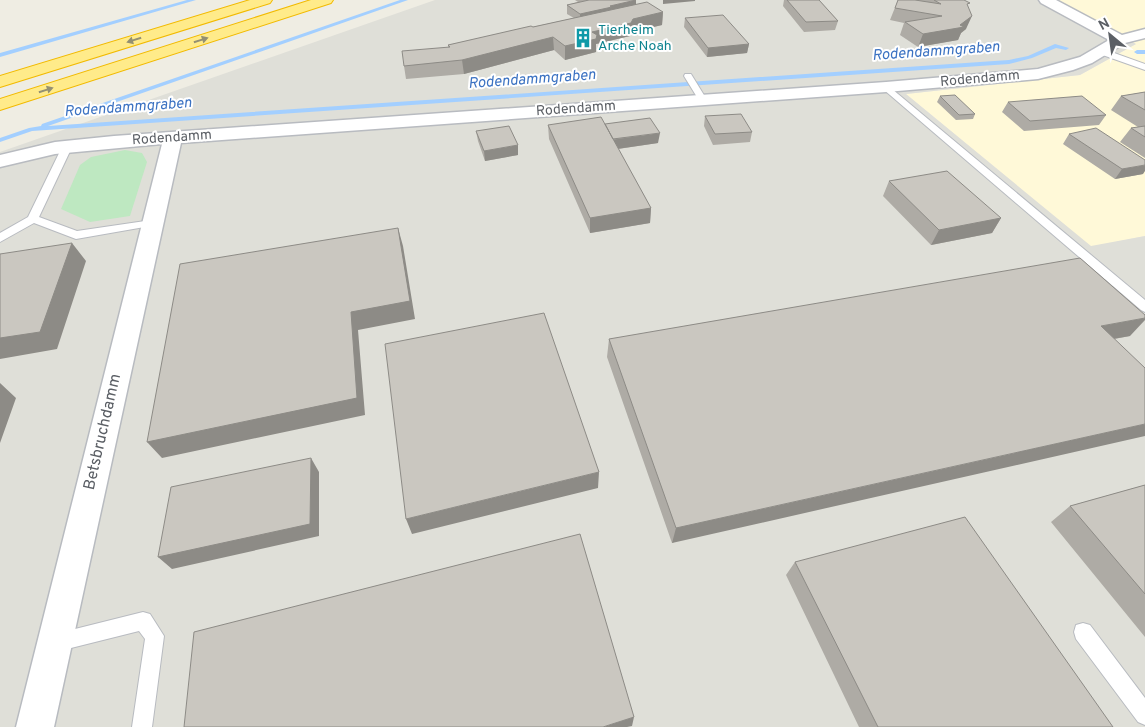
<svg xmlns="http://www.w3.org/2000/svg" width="1145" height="727" viewBox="0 0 1145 727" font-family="Overpass,sans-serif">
<rect width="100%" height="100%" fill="#efede3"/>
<!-- commercial -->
<path fill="#fff9d8" d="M1053,0H1145V236L1091,247L906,94L1080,75L1136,44Z"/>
<!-- industrial -->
<path fill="#dfdfd8" d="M435,0H1053L1136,44L1080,75L906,94L1091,246L1145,236V727H0V152Z"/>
<!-- green -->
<path fill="#bee8c1" d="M125,150L142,153L147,162L130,216L90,222L61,209L80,165L91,157Z"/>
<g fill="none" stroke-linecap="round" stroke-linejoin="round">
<!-- stream -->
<path fill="#a3cfff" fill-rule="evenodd" d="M187,0H196L0,57V53Z
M400,0H408L48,126L1009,60L1028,56L1055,44L1069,48L1066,50L1056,48L1032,58L1009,64L32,131L0,142V138L29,128L41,126L42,124Z
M1145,50V54H1137L1134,52L1137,50Z"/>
<defs>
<path id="service" d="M1097,49H1103L1145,64V70L1097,53Z
M685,74H691L707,100L706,102H700L684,76Z
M886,84L1145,300V312L1141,310L883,89V85Z
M67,144L72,147L39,217L77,231L152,220L156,221L158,223L156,225L76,239L34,223L0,242V233L28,217L62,147Z
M143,612L150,614L164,636L152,727H132L145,639L139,631L55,652L48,650L46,643L48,636L55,634Z
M1083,623L1090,625L1145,698V725L1138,722L1076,639L1074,632L1076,625Z"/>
<path id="minor" d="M1039,0H1056L1122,35L1145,29V38L1125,43L1092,63L1073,70L1038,79L886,92L181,143L54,727H16L162,144L55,154L0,167V155L55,142L114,136L886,82L1038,69L1080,57L1109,40L1041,3Z"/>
<path id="motorway" d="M250,0H272L270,3L0,87V76Z
M311,0H333L331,3L0,110V99Z"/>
</defs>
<!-- service casing -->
<use href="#service" stroke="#b8bbc0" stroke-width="2"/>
<!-- minor casing -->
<use href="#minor" stroke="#b8bbc0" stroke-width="3"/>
<!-- motorway casing -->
<use href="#motorway" stroke="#f2ba00" stroke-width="2"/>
<!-- service -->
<use href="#service" fill="#fff" fill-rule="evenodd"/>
<!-- minor -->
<use href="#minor" fill="#fff" fill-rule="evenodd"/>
<!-- motorway -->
<use href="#motorway" fill="#ffeb8a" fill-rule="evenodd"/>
</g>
<!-- wall -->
<path fill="#aeaba5" d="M575,0H636V5L663,12L662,25L632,32L630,36L596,44V52L565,60L554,50L464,74L406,79L404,66L448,48V45L574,18L567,14V5L578,2Z
M784,0H819L838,21L835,30L804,32L783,6Z
M898,0H964L968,7L966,29L961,33L958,40L918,47L900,35L904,23L890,20Z
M685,18L749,44L747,53L707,57L684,27Z
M1145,92V158L1120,142L1131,128L1138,127L1111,110L1121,96Z
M940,96L975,114L973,119L956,120L937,102Z
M1008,102L1106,115L1099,125L1024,131L1002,112Z
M705,116L752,132L750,142L713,145L704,126Z
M605,124L658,143L618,149L651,208L650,223L590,233L549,139L548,125Z
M476,131L518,155L485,161L478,141Z
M1069,134L1143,174L1115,179L1063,144Z
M889,181L1001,218L992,233L931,245L883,196Z
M1130,336L1114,339L672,543L607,357L609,339Z
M1145,485V637L1051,522L1070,506Z
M795,562L1113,727H859L786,575Z"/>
<!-- shaded-wall -->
<path fill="#8d8b86" d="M636,0V9L580,23V14L610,6Z
M663,0H695V1L663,4Z
M663,12L662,25L632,32L630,36L596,44V52L565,60V46L592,32L633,19Z
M972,16L966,29L961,33L958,40L918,47L923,34Z
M553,37L554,50L464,74L462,60Z
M749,44L747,53L707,57L708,48Z
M660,133L658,143L610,150L611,140Z
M518,145V155L485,161L484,151Z
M1145,165V171L1143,174L1115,179L1122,169Z
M651,208L650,223L590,233V218Z
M1001,218L992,233L931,245L939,230Z
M398,228L403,246L415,319L358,330L365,415L162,458L147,442Z
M72,243L86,261L57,349L0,359V338Z
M1145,318V320L1130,336L1084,344L1101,326Z
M0,383L16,398L0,443Z
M1145,424V436L672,543L676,528Z
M311,458L319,472V536L172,569L158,557Z
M599,472L598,488L412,534L406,519Z
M634,717L632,726L627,727H603Z"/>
<!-- building -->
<path fill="#cac7c0" stroke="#8d8b86" d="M589,0H636L610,6L612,7L580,14L567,5Z
M787,0H819L838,21L806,22Z
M898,0H915L941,4L934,0H964L970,3L967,4L972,16L960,25L964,27L923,34L905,22L942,16L895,8Z
M647,2L663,12L633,19L631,23L592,32L597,35L596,39L565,46L553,37L462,60L404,66L402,51L450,47L448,45L531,26L533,27Z
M723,15L749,44L708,48L685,18Z
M1145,92V110L1121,96Z
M955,95L975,114L959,115L940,96Z
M1082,96L1106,115L1030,121L1008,102Z
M741,114L752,132L715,134L705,116Z
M601,117L651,208L590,218L548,125Z
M650,118L660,133L613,139L605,124Z
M509,126L518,145L484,151L476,131Z
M1145,126V137L1131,128Z
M1096,128L1145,160V165L1122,169L1069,134Z
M947,171L1001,218L939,230L889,181Z
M398,228L410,301L351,312L357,398L147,442L180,264Z
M72,243L40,332L0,338V254Z
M1080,258L1145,315V318L1101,326L1145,368V424L676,528L609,339Z
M544,313L599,472L406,519L385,344Z
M311,458L310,524L158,557L171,487Z
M1145,485V594L1070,506Z
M965,517L1113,727H878L795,562Z
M580,534L634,717L603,727H184L194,632Z"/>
<!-- one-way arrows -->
<defs><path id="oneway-solid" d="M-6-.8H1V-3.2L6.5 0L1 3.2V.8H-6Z" transform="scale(1.25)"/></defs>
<g fill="#949072">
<use href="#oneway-solid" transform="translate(134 40) rotate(163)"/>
<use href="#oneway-solid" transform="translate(201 40) rotate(-18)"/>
<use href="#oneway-solid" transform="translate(46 90) rotate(-18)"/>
</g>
<!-- icons -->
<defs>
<symbol id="building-bare" viewBox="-9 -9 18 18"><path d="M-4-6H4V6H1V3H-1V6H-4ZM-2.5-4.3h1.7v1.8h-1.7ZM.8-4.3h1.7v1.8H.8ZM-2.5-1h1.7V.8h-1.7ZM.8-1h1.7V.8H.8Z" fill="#0f9aa8" stroke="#fff" stroke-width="2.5" paint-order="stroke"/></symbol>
</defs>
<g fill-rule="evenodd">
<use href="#building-bare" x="569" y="24" width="28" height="28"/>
</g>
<g text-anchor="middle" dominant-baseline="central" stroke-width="4" stroke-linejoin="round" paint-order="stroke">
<!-- far-culture labels -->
<g font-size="14" fill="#0d838f" stroke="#fff" text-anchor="start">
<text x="598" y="30">Tierheim<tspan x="598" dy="16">Arche Noah</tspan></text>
</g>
<!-- far-street labels -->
<g font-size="14" fill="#5b5f65" stroke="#fff">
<text transform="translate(980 79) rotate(-5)">Rodendamm</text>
<text transform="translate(576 109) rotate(-4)">Rodendamm</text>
<text transform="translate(172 138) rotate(-4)">Rodendamm</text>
</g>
<!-- far-water labels -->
<g font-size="15" font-style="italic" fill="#3b72c2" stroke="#fff">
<text transform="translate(936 52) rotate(-4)">Rodendammgraben</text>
<text transform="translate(532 80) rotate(-4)">Rodendammgraben</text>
<text transform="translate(128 108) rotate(-4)">Rodendammgraben</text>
</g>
<!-- street labels -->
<g font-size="16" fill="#5b5f65" stroke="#fff">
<text transform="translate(103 432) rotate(-77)">Betsbruchdamm</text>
</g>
</g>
<!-- north arrow -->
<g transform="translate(1110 35) rotate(331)" stroke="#ffffff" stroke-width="4" paint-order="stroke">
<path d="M0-4L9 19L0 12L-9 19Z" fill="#5b5f65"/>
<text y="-8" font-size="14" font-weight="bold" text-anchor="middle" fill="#5b5f65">N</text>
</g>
</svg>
